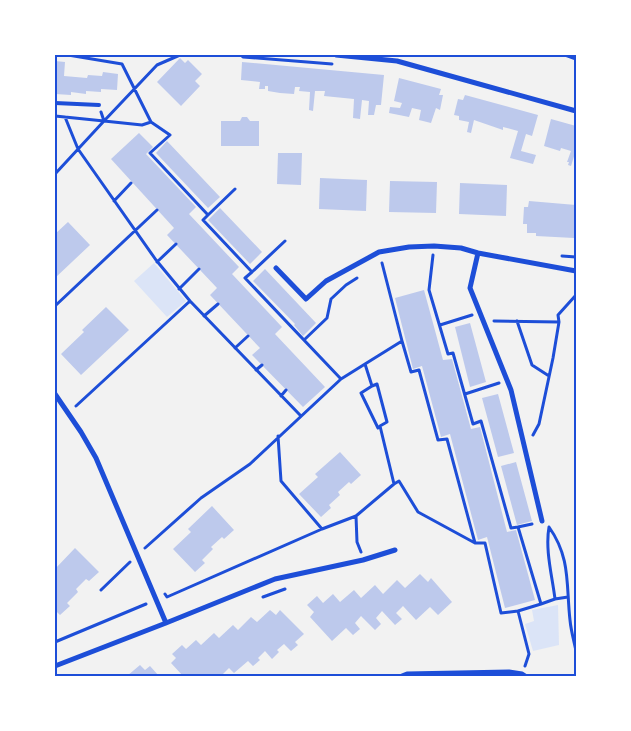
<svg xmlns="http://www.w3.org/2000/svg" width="631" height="731" viewBox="0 0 631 731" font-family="'Titillium Web',sans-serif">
<rect width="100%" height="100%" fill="#f2f2f2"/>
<!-- green -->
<path fill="#dbe4f7" d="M154,263L186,301L167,317L134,281Z
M558,605L559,645L533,651L525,624L534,621L532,610Z"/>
<!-- building -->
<path fill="#bdc9ec" d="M180,58L185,63L188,60L202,74L195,81L200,86L181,106L157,82Z
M55,61L65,62L64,76L87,78L88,75L102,76L103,72L118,74L117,90L101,89V92L86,91V94L71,92V95L55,94Z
M242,62L384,75L381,105H376L374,115H368L369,101L362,100L360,119L353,118L354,99L324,96L325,91H315L313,111L309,110L310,92L299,91L300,87H295L294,94L280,93L268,91V86H265V89H259L260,82L241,80Z
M399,78L441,89L439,95H443L440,110L436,108L431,123L419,120L421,110L412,108L409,117L389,113L390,107L400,108L402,103L394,101Z
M465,95L538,115L532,136L526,134L521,151L536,155L533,164L510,158L518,131L503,127V130L474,120L471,133L467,132L469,122L459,120V116L454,115L458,99L463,100Z
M242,117H247L250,121H259V146H221V121H240Z
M551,119L576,126V150L571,166L568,165L569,162H567L571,151L561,148L560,151L544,146Z
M139,133L153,147L146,154L196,207L189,214L239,267L232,274L282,327L275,334L325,387L303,407L252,355L260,348L210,295L217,288L167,235L174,228L111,159Z
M167,141L220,197L208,208L156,153Z
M278,153H302L301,185L277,184Z
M320,178L367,180L366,211L319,209Z
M390,181L437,182L436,213L389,212Z
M460,183L507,185L506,216L459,214Z
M529,201L576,205L574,238L536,236V233H527V224H523L524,207H528Z
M220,208L262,252L250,264L208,220Z
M68,222L90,245L55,278V234Z
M265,269L316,323L303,336L294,325L295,324L253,281Z
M424,290L443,360L452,359L471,429L480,427L507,532L516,530L535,600L505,608L487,537L478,540L450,434L441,437L422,366L413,369L395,298Z
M106,307L129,330L81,375L61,354L84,332L82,330Z
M470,323L486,382L470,387L455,327Z
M498,394L514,453L498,457L482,398Z
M340,452L361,475L351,484L349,482L338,492L340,495L329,505L331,508L321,517L299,494L318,477L315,474Z
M516,462L532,521L517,525L501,466Z
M212,506L234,530L224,539L222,537L211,547L213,549L202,560L205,563L195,572L173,549L191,532L188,529Z
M75,548L99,572L89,581L86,579L76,589L78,592L67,603L70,606L60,615L55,610V569Z
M420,574L428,582L431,578L452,602L438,615L430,607L416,620L403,606L396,613L402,619L395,625L382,611L376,618L381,624L375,630L361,616L355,623L360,629L353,635L346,628L332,641L310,617L314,612L307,605L317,596L323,603L333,594L340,602L354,590L361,598L375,585L383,594L397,580L405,588Z
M270,610L276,615L280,610L304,634L295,642L298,645L291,651L284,644L277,650L279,652L272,659L265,651L258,658L260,660L253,666L248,661L234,673L229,668L221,676H183L171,663L176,658L172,654L182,645L186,649L196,640L201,645L214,633L219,638L233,625L238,630L251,617L257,622Z
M140,665L145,670L150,666L159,676H127Z"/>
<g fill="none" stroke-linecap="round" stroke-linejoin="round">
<!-- path -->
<path stroke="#1d4ed8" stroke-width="3" d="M68,55L122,64L151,122
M241,55L243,57L332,64
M565,55L576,59
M55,116L104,121L157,65L180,55
M65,117L78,149L156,260L190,301L300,415
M104,121L142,125L151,122L170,135L150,153L208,215L203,220L252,272L245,278L341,379
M55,174L104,121L101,112
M114,201L131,183
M208,215L235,189
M433,255L429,290L448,354L453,353L473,424L481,421L511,528L518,527L541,604L518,611
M562,256L576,257
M157,262L176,244
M252,272L285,241
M179,289L199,269
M55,306L157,210
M204,316L218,304
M494,321L559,322
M517,321L532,365L549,376
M440,325L472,315
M304,340L327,318L331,299L346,285L357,278
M402,341L411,372L419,370L438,440L447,439L475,543
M235,348L248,336
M256,370L262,365
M372,386L361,393L378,428L379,427
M465,394L499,383
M281,396L286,390
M76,406L190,301
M533,435L539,424L553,358L559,322L558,315L576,295
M278,436L281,481L322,529
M394,484L399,481L418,512L475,543H485L501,613L518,611L529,654L525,666
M518,527L532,524
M145,548L201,498L250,464L341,379L365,364
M361,552L357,542L356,516L394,484L380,426L387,422L377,384L372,386L365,364L402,341L382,263
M101,590L130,562
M165,594L167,597L322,529L356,516
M263,597L285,589
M555,599C552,575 545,550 549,527C571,558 566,585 570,620C571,631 574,641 576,651
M541,604L555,599L568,597
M55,642L146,604"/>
<!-- service -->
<path stroke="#1d4ed8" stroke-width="4" d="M55,103L99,105"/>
<!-- minor -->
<path stroke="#1d4ed8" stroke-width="5" d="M336,55L397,61L576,111
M478,253L470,288L511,390L542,521
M276,268L306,299L326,281L379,252L409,247L434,246L461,248L478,253L576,271
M55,394L81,432L96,458L166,623
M55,666L166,623L275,579L363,560L395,550
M402,676L407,674L509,672L522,674L525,676"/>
</g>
<!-- border -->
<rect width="631" height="731" fill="none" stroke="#ffffff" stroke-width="112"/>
<rect x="56" y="56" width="519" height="619" fill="none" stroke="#1d4ed8" stroke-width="2"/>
</svg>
